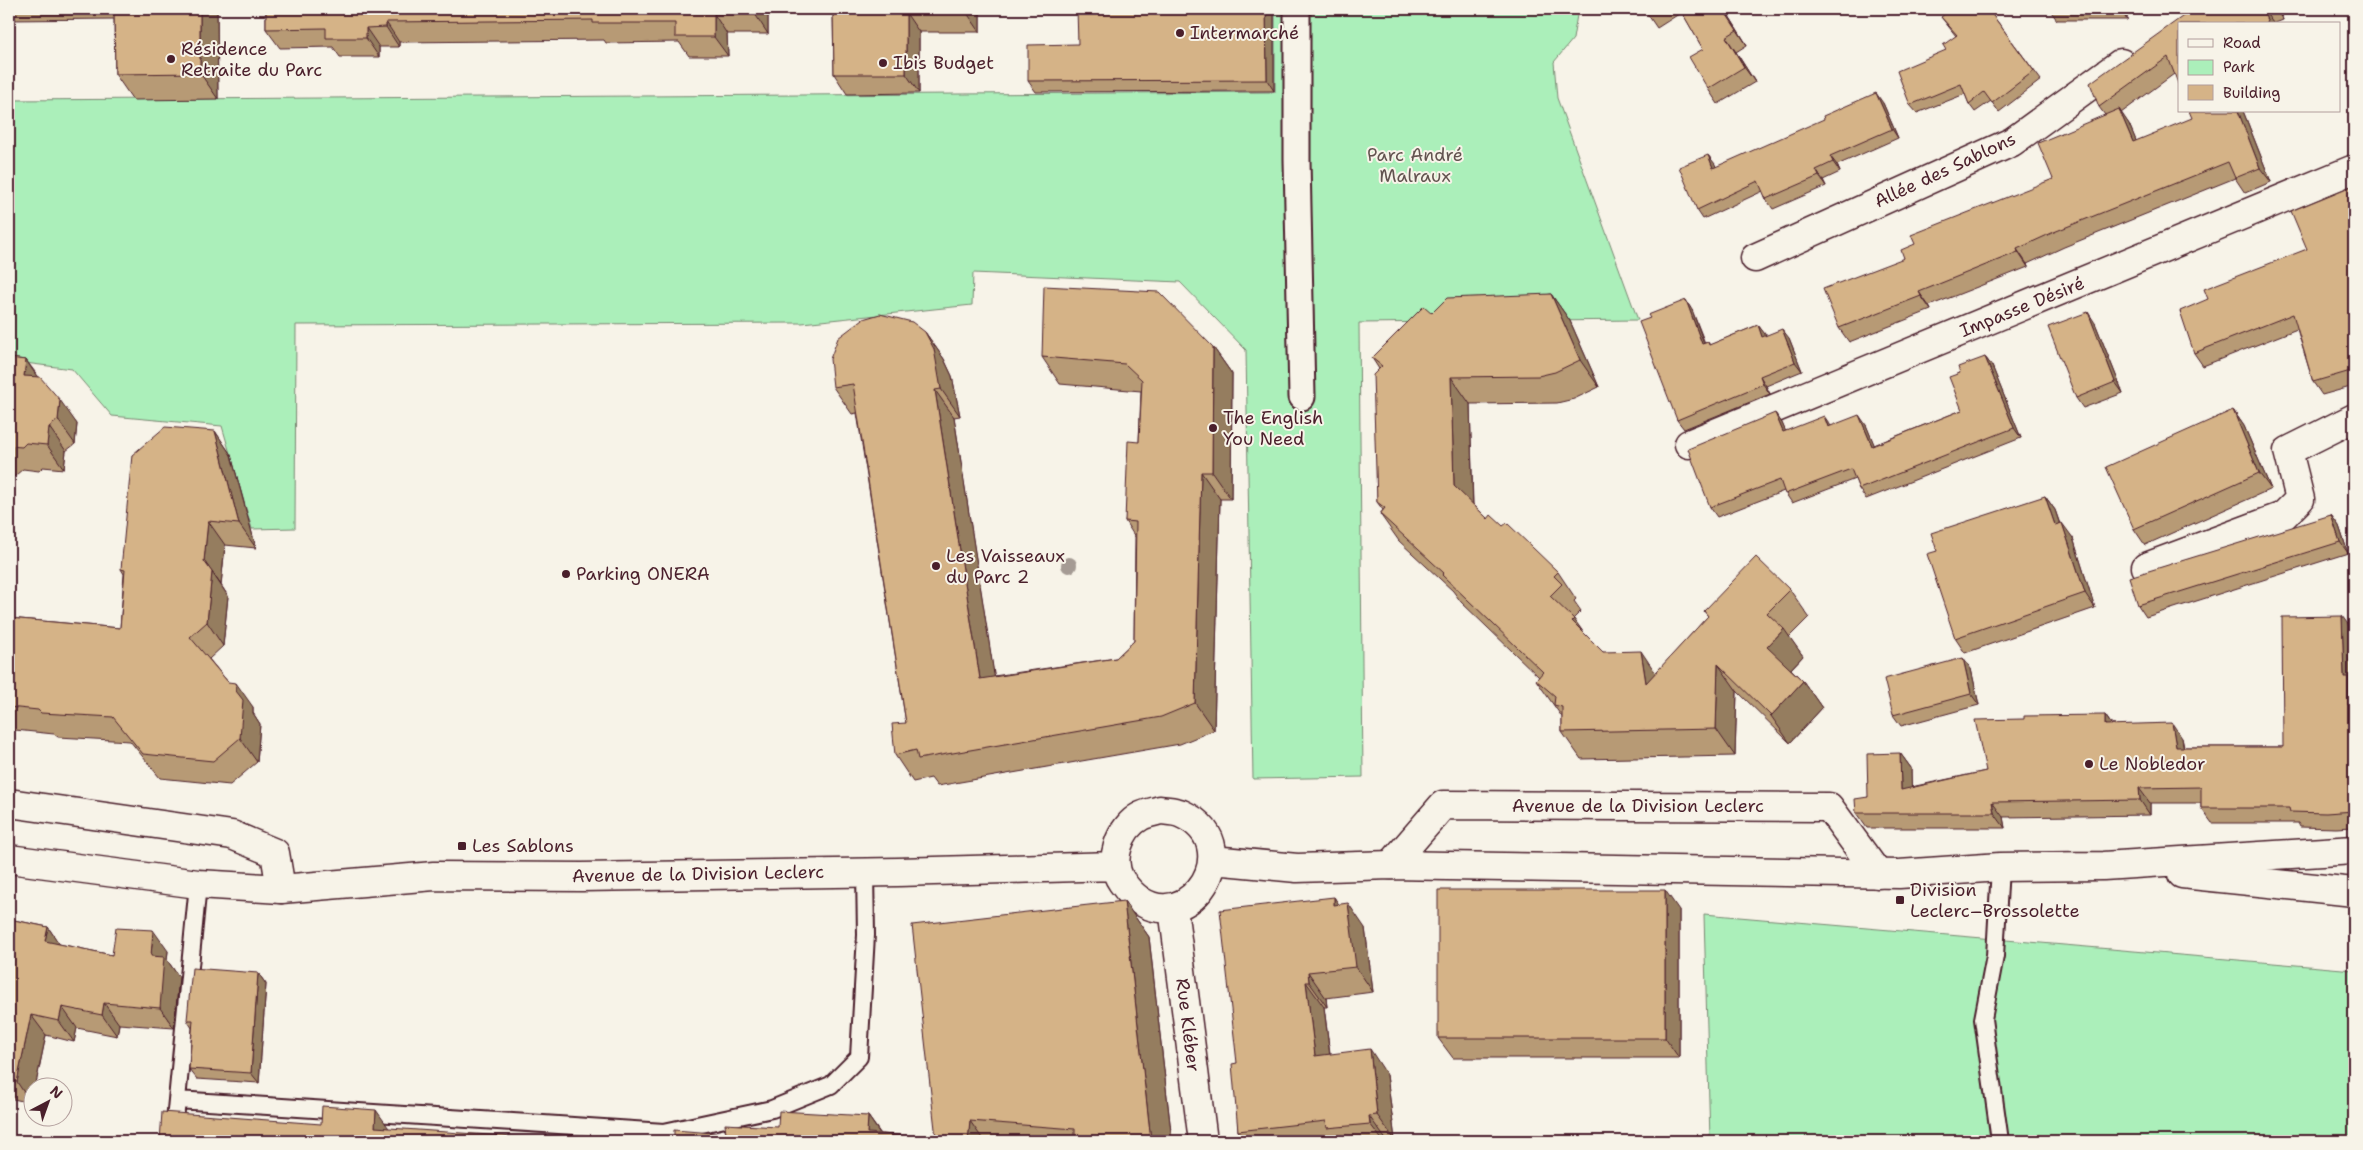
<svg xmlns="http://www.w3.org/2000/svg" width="2363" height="1150" viewBox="0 0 2363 1150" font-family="'Shantell Sans',sans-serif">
<rect width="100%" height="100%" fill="#f7f3e8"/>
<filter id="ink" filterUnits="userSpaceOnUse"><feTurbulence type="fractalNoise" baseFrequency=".02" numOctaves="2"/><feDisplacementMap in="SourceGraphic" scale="10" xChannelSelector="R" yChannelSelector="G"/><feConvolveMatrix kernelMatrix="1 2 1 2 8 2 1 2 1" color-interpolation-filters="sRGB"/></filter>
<g filter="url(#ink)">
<!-- green -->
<path fill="#abefba" stroke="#7a8772" d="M1275,9H1578L1573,39L1554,62L1557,98L1638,320L1359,323L1363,777L1253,779L1246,350L1180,282L973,273L972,305L802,323L296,325L295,528L252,529L222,426L112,416L72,369L9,361V100L1275,92Z
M1704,914L2354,970V1141H1710Z"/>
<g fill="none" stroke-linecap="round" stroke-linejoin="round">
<defs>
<path id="service" d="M2000,867L1995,956L1983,1019L2000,1141
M177,1100L664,1132L772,1109L831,1085L859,1057L866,935L865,872
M173,1141L198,884"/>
<path id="pedestrian" d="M1297,9V160L1302,397"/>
<path id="minor" d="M1755,258L2012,142L2121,63
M1689,444L2354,169
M2146,567L2283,516L2300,499L2288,451L2354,418
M9,803L232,835L275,853L281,889
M1391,865L1443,805L1829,807L1878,874
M1173,908L1203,1141"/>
<path id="tertiary" d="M1160,810C1167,811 1176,811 1182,814C1257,848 1175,958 1122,882C1107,861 1120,827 1141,816C1147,813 1154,812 1160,810Z
M9,859L198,884L281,889L434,876L582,877L898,872L1116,866
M1213,860L1297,868L1391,865L1899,874L2000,867L2103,866L2354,850
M2182,874L2354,892"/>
</defs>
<!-- service casing -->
<use href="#service" stroke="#4a1f2b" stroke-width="20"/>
<!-- pedestrian casing -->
<use href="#pedestrian" stroke="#4a1f2b" stroke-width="29"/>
<!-- minor casing -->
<use href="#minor" stroke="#4a1f2b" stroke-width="31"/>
<!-- tertiary casing -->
<use href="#tertiary" stroke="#4a1f2b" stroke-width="31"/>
<!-- service -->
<use href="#service" stroke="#f7f3e8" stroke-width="16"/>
<!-- pedestrian -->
<use href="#pedestrian" stroke="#f7f3e8" stroke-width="25"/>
<!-- minor -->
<use href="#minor" stroke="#f7f3e8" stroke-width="28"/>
<!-- tertiary -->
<use href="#tertiary" stroke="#f7f3e8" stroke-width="28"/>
</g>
<!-- trees -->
<circle fill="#a59b94" cx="1069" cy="565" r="8"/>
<!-- wall -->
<path fill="#b79a74" stroke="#4a1f2b" d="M9,9H217L218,99L133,100L115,74L114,19L9,20Z
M266,9H768V34H727L728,56H689L679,42L606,43L604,40L399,42V47H379V57H340L333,47L280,48L266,29Z
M833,9H980V32H919V93L847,94L834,74Z
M1274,9V91L1036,92L1028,81L1078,44Z
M1644,9H1739L1729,16L1747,45L1736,52L1755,82L1718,104L1708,89L1703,49L1682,12L1657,28Z
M1988,9L2041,80L1999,112L1991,101L1975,112L1969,104L1965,94L1917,113L1910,105L1946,50L1956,36L1941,17Z
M2049,9H2127V20H2057Z
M2193,9H2279L2283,20L2273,24H2179L2174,74L2121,113L2129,124L2136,141L2243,111L2271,182L2245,193L2235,178L2064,247L2027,264L2028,267L1929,306L1931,310L1849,342L1839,328L1904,258L1915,244L2053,179L2105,115L2099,107Z
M1883,103L1898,138L1837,165L1840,172L1823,180L1826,186L1773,209L1766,199L1763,191L1703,219L1697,210L1708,155L1716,167Z
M2354,185V386L2322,395L2313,382L2297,329L2203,366L2194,353L2208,299L2307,249Z
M1551,294L1570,321L1599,387L1574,399L1557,403L1470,404L1473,504L1488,519L1503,526L1558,572L1576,599L1574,601L1581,611L1573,619L1583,632L1603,652L1656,673L1708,616L1704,611L1790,590L1809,617L1789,637L1803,656L1791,669L1803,681L1822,708L1790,743L1737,691L1735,756L1581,759L1562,732V717L1536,680L1539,677L1461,602L1453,591L1399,541L1380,514L1383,510L1377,502L1379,369L1372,358L1432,313Z
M1692,310L1705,343L1708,342L1710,345L1758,325L1765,335L1789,338L1802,371L1766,386L1770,394L1684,429L1677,420Z
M2095,323L2123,393L2083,408L2076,398Z
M925,332L944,359L952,376L960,416L954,417L994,676L1116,658L1134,641L1135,537L1125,521L1139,442L1141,391L1060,384L1042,357L1213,347L1232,374L1231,499H1220L1214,730L1180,744L937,786L931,778L913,782L895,755L906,723L857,413L852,414L833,387Z
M1985,357L1992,366L2021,438L1866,499L1859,489L1855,479L1792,503L1784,491L1717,517L1710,507L1775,413L1782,423L1785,431L1831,426L1866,425L1874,445L1962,410L1960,373Z
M9,358L26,360L38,376L77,424L75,444L66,451L64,469L43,467L39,471L23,469L9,481Z
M2233,410L2244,426L2271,489L2145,545L2134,529Z
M215,431L231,455L256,548L225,545L221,585L228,596L223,646L209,659L228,682L253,707V713L260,724L257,762L230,785L160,778L130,741L58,737L54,734L15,730L9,733V618L120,628L124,574L121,569Z
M2045,496L2055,510L2060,524L2073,538L2095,608L1965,653L1955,638L1937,551Z
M2331,515L2339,526L2348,553L2146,617L2138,605Z
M2353,631L2354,687V827L2336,828L2300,827L2298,823H2212L2201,808V803H2150V815L2003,817L2005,828H1867L1856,813L1900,753L1911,768V787L1986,771L2105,715L2112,725L2182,738L2184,747H2283Z
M1971,669L1979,705L1901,726L1893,715Z
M1334,897L1338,904L1365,928L1373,992L1326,998L1327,1007H1324L1330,1054L1387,1075L1395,1140L1390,1141H1246L1238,1131L1237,1063Z
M1124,901L1149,937L1172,1141H674L726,1134L868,1116L881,1134L936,1138Z
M1679,910V1058H1453L1438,1038Z
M9,919L48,927L59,944L112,955L168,951L167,960L179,977L174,1028L119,1024L117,1036L77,1028L74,1042L46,1035L35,1088H32V1097L31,1103L9,1098Z
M258,973L266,984L259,1083L197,1079L189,1069L192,1028L187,1020Z"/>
<!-- shaded-wall -->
<path fill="#957d5e" stroke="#4a1f2b" d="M200,9H217L218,99L200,73Z
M755,9H768V34L755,14Z
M966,9H980V32L967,13Z
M1266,9H1274V91L1267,80Z
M1723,9L1729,16L1747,45Z
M2120,9H2127V20Z
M2263,9L2273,23V24H2268Z
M2275,9H2279L2283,20Z
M906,13L919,32V93L906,74Z
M714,14L727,34L728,56L714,37Z
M386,22L399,42V47L386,27Z
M366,28L379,47V57L366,38Z
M1726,37L1736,52L1755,82L1744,67Z
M1876,93L1883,103L1898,138L1892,129Z
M2119,109L2129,124L2143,157L2133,142Z
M2238,111H2243L2271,182L2260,168Z
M1708,155L1715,164L1720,178L1713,168Z
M1830,156L1837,165L1840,172L1833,162Z
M1816,170L1823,180L1826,186L1819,176Z
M2017,249L2027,264L2028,267L2018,252Z
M1919,292L1929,306L1931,310L1921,296Z
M1551,294L1570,321L1599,387L1580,360Z
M1686,300L1692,310L1708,354L1702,344Z
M2088,312L2095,323L2123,393L2115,382Z
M1758,325L1765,334L1769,346L1762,337Z
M1782,329L1789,338L1802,371L1795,362Z
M925,332L944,359L952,376L960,416L941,389Z
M1213,347L1232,374L1231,499L1212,472Z
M1985,357L1992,366L2021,438L2014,428Z
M26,360L42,384L24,376Z
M1760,376L1766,386L1770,394L1763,384Z
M1451,377L1470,404L1473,513L1454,486Z
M935,390L954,417L999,706L980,679Z
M60,400L77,424L75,444L58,420Z
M2233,410L2244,426L2271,489L2259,473Z
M1775,413L1782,423L1790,441L1783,432Z
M1859,415L1866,425L1879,456L1872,446Z
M1824,416L1831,426L1835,437L1828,427Z
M49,427L66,451L64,469L47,445Z
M215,431L231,455L256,548L239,524Z
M1201,472L1220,499L1214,730L1195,703Z
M2045,496L2055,510L2065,540L2055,525Z
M2331,515L2339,526L2348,553L2340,542Z
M208,521L225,545L221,585L204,561Z
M2062,523L2073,538L2095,608L2085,593Z
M212,572L228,596L223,646L207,622Z
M2342,616L2353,631L2354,762L2353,760L2348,705L2344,677Z
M1574,619L1593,646L1572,621Z
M1784,629L1803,656L1786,674L1767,647Z
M1641,651L1659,678L1646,683Z
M1963,658L1971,669L1979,705L1971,694Z
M1718,664L1737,691L1735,756L1716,729Z
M1803,681L1822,708L1790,743L1771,716Z
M236,683L253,707V713L260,724L257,762L240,738L236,691Z
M2105,715L2115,730L2105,725Z
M2172,723L2182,738L2186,762L2176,747Z
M1900,753L1911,768L1912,805L1901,790Z
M2139,788L2150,803V815L2140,800Z
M1992,802L2003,817L2005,828L1994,813Z
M1665,890L1679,910V1058L1665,1038Z
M1334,897L1350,921L1348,903L1365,928L1373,992L1356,967L1334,905Z
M1124,901L1149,937L1172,1141H1151Z
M48,927L62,948L45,941Z
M153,930L168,951L167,960L179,977L174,1028L160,1008L151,956Z
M1308,972L1326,998L1327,1007L1309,982Z
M258,973L266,984L259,1083L251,1073Z
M1306,982L1324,1007L1333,1081L1315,1056Z
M104,1003L119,1024L117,1036L102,1015Z
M62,1007L77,1028L74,1042L59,1021Z
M31,1015L46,1035L35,1088H32V1097L31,1103L17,1082Z
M1370,1049L1387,1075L1395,1140L1377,1115Z
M376,1110L398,1141L375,1127Z
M868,1116L885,1141L867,1133Z
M1369,1116L1387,1141H1383L1370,1124Z
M970,1121L984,1141H968Z"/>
<!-- building -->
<path fill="#d5b387" stroke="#4a1f2b" d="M114,9H200V73L115,74Z
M266,9H755V14H714V37H675V23H593V20L386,22V27L366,28V38H326V28L266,29Z
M833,9H966L967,13H906V74H834Z
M1077,9H1266L1267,80L1028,81V45L1078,44Z
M1644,9H1654L1646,14Z
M1680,9H1723L1737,30L1726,37L1744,67L1708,89L1689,57L1703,49Z
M1951,9H1988L2034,71L1992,103L1984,92L1969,104L1961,84L1910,105L1897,71L1946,50L1943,45L1957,35L1941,17Z
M2193,9H2263L2268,24H2179V86L2168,57L2099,107L2090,83Z
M1876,93L1892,129L1830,156L1833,162L1816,170L1819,176L1766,199L1758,181L1697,210L1679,167L1708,155L1713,168L1824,119L1823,116Z
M2119,109L2133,142L2192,118L2189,111H2238L2260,168L2235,178L2228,162L2054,232L2017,249L2018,252L1919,292L1921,296L1839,328L1823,289L1904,258L1901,250L1915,244L1911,235L2053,179L2038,143Z
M2354,185V370L2313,382L2293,314L2194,353L2180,311L2208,299L2204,289L2307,249L2291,211Z
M1044,286L1159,292L1213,347L1212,472H1201L1195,703L1161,717L918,759L916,750L895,755L892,724L906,723L853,384L833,387L830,359L838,338L863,319L880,314L912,322L925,332L934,349L941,389L935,390L980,679L1116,658L1134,641L1136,522L1125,521L1128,441L1139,442L1142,380L1125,364L1042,357Z
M1551,294L1580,360L1555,372L1538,376L1451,377L1454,486L1488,519L1491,515L1503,526L1507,523L1558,572L1554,576L1562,584L1550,596L1574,619L1572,621L1603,652L1641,651L1646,683L1708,616L1704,611L1756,557L1790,590L1767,613L1784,629L1767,647L1803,681L1771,716L1718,664L1716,729L1562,732V707L1554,705L1555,696L1536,680L1543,672L1442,575L1444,573L1380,514L1385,508L1377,502L1373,375L1382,366L1372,358L1424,306L1432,313L1447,298Z
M1686,300L1702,344L1708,342L1709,345L1758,325L1762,337L1782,329L1795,362L1760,376L1763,384L1677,420L1639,322L1650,318L1648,315Z
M2088,312L2115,382L2076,398L2048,327Z
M1985,357L2014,428L1859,489L1851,469L1785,494L1780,480L1710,507L1688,449L1775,413L1783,432L1824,416L1828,427L1859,415L1872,446L1962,410L1949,377L1960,373L1958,367Z
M9,358L26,360L24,376L40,377L60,400L58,420L49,427L47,445L26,443L22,447L9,446Z
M2233,410L2259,473L2134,529L2106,467Z
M165,427L215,431L239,524L208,521L204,561L212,572L207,622L190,637L228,682L236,683V691L243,700L240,738L213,761L143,754L113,717L41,713L38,710L9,707V618L120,628L125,570L121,569L132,455Z
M2045,496L2055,525L2062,523L2085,593L1955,638L1927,554L1937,551L1931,533Z
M2331,515L2340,542L2138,605L2129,577Z
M2342,616L2344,677H2348V705H2351L2353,760H2354V811L2326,813L2290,812L2289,808H2201V787L2139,788L2140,800L1992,802L1994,813H1856L1855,799L1868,797L1867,754L1900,753L1901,790L1986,771L1975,720L2024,719V716L2105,715V725L2172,723L2176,747H2283L2282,617Z
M1963,658L1971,694L1893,715L1884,679Z
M1438,890H1665V1038H1438Z
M1334,897V905L1348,903L1356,967L1308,972L1309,982H1306L1315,1056L1370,1049L1377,1115L1369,1116L1370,1124L1327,1128L1326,1121L1238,1131L1232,1064L1237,1063L1220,910Z
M1124,901L1151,1141H1087V1139L1075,1138V1129L970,1121L968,1141H674V1130L726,1134L725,1124L778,1127L779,1111L868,1116L867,1133L936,1138L912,925Z
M9,919L48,927L45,941L112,955L116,928L153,930L151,956L164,957L160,1008L104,1003L102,1015L62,1007L59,1021L31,1015L17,1082L9,1081Z
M192,968L258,973L251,1073L189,1069L193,1020H187Z
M322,1106L376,1110L375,1127L575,1141H160L162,1112L321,1124Z"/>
</g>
<!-- markers -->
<g fill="#4a1f2b" stroke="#f7f3e8" stroke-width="2">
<circle cx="1180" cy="33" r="5"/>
<circle cx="171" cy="59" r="5"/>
<circle cx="883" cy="63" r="5"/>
<circle cx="1213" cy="428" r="5"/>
<circle cx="936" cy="566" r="5"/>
<circle cx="566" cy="574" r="5"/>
<circle cx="2089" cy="764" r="5"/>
<rect x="457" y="841" width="10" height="10" rx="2.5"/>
<rect x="1895" y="895" width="10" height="10" rx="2.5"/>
</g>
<g text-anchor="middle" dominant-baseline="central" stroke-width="4" stroke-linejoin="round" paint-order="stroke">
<!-- poi labels -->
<g font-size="18" fill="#4a1f2b" stroke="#f7f3e8" text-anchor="start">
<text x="1190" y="33">Intermarché</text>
<text x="181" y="49">Résidence<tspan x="181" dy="21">Retraite du Parc</tspan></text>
<text x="893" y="63">Ibis Budget</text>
<text x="1223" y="418">The English<tspan x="1223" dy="21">You Need</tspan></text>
<text x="946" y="556">Les Vaisseaux<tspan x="946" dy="21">du Parc 2</tspan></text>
<text x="576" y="574">Parking ONERA</text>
<text x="2099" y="764">Le Nobledor</text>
<text x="472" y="846">Les Sablons</text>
<text x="1910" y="890">Division<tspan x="1910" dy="21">Leclerc–Brossolette</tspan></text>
</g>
<!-- park labels -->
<g font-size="18" fill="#62534f" stroke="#f7f3e8">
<text x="1415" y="155">Parc André<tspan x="1415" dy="21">Malraux</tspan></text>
</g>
<!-- street labels -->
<g font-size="18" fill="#4a1f2b" stroke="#f7f3e8">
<text transform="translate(1945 170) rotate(-25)">Allée des Sablons</text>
<text transform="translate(2022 307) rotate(-22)">Impasse Désiré</text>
<text x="1638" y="806">Avenue de la Division Leclerc</text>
<text transform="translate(698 874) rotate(-1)">Avenue de la Division Leclerc</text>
<text transform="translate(1188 1025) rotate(83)">Rue Kléber</text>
</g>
</g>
<!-- margin -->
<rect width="2363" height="1150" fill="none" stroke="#f7f3e8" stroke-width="30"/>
<rect x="15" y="15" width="2333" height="1120" fill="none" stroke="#4a1f2b" stroke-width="2" filter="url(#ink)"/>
<!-- legend -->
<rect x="2178" y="22" width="162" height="90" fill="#f7f3e8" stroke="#b29e9c"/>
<rect x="2188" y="39" width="25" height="8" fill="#f7f3e8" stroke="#b29e9c"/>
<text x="2223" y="48" font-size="15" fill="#4a1f2b">Road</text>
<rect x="2188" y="60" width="25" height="15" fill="#abefba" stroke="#b29e9c"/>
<text x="2223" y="72" font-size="15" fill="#4a1f2b">Park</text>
<rect x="2188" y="85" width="25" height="15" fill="#d5b387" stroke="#b29e9c"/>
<text x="2223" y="98" font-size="15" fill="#4a1f2b">Building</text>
<!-- north arrow -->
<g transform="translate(48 1102) rotate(41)"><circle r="24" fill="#f7f3e8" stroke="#b29e9c"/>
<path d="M0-4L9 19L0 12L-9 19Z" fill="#4a1f2b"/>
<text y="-8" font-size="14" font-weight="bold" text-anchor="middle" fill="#4a1f2b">N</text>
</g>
</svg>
